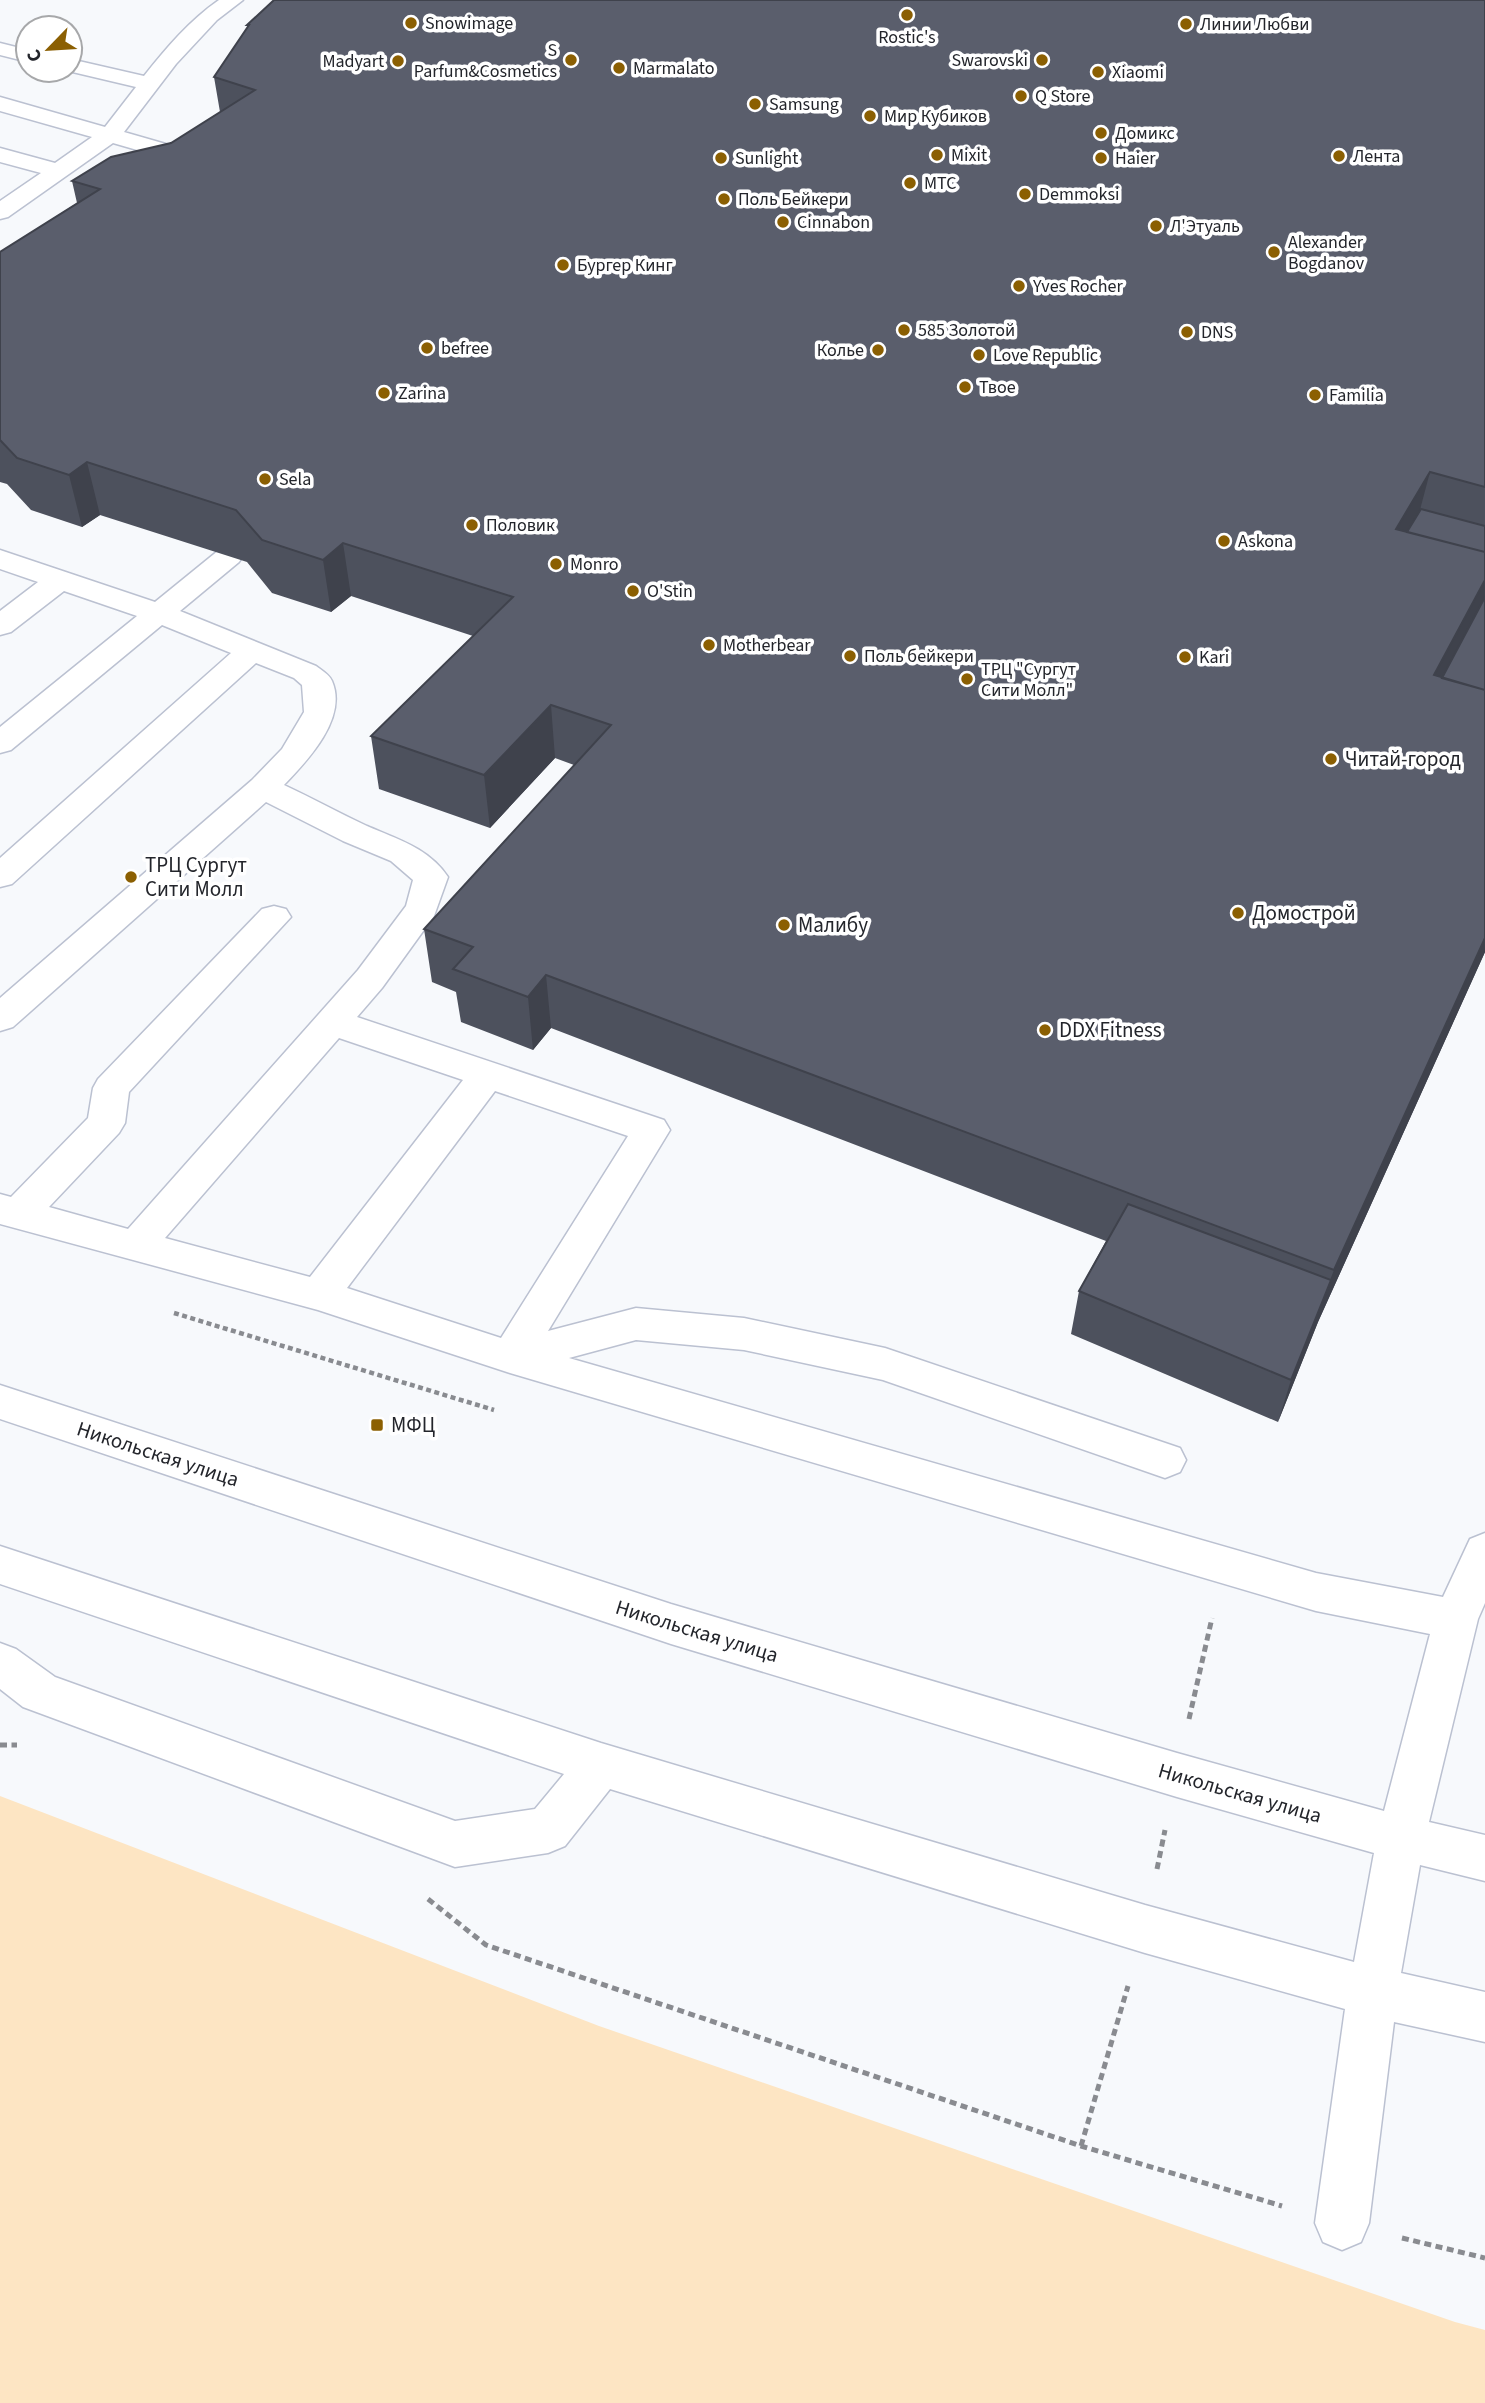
<svg xmlns="http://www.w3.org/2000/svg" width="1485" height="2403" viewBox="0 0 1485 2403" font-family="'Source Sans 3',sans-serif">
<rect width="100%" height="100%" fill="#f7f9fc"/>
<!-- green -->
<path fill="#fde5c3" d="M0,1796L599,2026L1455,2322L1485,2330V2403H0Z"/>
<g fill="none" stroke-linecap="round" stroke-linejoin="round">
<defs>
<path id="minor" d="M219,0H243L217,20L176,64L124,132L211,157L214,162L211,167L203,169L113,143L8,217L0,219V201L41,173L0,162V148L55,163L92,137L0,111V97L105,127L136,87L64,70H70V59L144,76C166,48 190,20 219,0Z
M0,43L28,50V62L0,55Z
M229,547L239,550L243,556L239,562L180,611L316,666C321,670 329,674 332,681C348,718 308,760 284,785C312,798 339,813 367,826C397,839 429,848 448,877L434,916L382,988L357,1017L664,1120L670,1130L548,1331L636,1308L744,1318L885,1348L1180,1448L1186,1460L1180,1472L1165,1478L883,1380L744,1350L636,1340L569,1358L1316,1573L1443,1597L1470,1539L1485,1533V1603L1478,1619L1429,1822L1485,1835V1881L1420,1865L1401,1973L1485,1992V2042L1394,2022L1369,2223L1361,2242L1342,2250L1323,2242L1315,2223L1345,2009L1145,1953L610,1789L565,1846L548,1853L455,1867L23,1707L0,1689V1643L16,1649L55,1677L455,1821L535,1809L564,1774L0,1584V1546L601,1743L1145,1905L1354,1962L1374,1853L1177,1797L671,1644L0,1419V1385L671,1604L1177,1753L1384,1811L1430,1634L1316,1611L510,1373L318,1310L0,1224V1194L11,1197L88,1118L93,1088L98,1079L262,909L274,906L286,909L291,917L129,1092L125,1123L119,1133L49,1207L128,1229L358,970L406,906L413,880L391,861L343,841L266,802L13,1027L0,1031V998L252,780L282,749L304,712L302,685L294,678L256,663L12,884L0,887V858L231,653L162,625L11,750L0,753V727L137,616L64,591L11,632L0,635V611L38,582L0,569V550L155,602L219,550ZM339,1038L463,1080L310,1277L165,1238ZM495,1091L628,1136L501,1338L347,1288Z"/>
</defs>
<!-- minor casing -->
<use href="#minor" stroke="#bbc1d1" stroke-width="3"/>
<!-- path-far1 -->
<path stroke="#898b90" stroke-width="4.5" stroke-dasharray="5 3.5" stroke-linecap="butt" d="M174,1313L494,1410"/>
<!-- path -->
<path stroke="#898b90" stroke-width="5" stroke-dasharray="7 4.5" stroke-linecap="butt" d="M1189,1719L1212,1618
M0,1745H17
M1157,1869L1165,1830
M428,1899L486,1945L1081,2146L1282,2206
M1081,2146L1128,1986
M1402,2238L1485,2258"/>
<!-- minor -->
<use href="#minor" fill="#fff" fill-rule="evenodd"/>
</g>
<!-- wall -->
<path fill="#4d515d" d="M1485,0V952L1318,1322L1278,1422L1071,1334L1079,1291L1106,1241L551,1028L533,1050L461,1022L456,992L432,982L424,929L574,765L555,758L490,828L379,789L371,736L473,636L351,596L331,612L272,593L247,562L100,515L82,527L31,510L7,484L0,482V252L77,203L72,181L171,143L220,112L214,77L247,28V25Z"/>
<!-- shaded-wall -->
<path fill="#3f424c" d="M87,462L100,515L82,527L69,475Z
M1430,472L1416,525L1387,566L1396,529Z
M343,543L351,596L331,612L323,560Z
M1485,580V601L1427,714L1434,675Z
M551,705L555,758L490,828L484,775Z
M1485,938V952L1318,1322L1278,1422L1291,1380L1334,1270Z
M546,975L551,1028L533,1050L528,997Z"/>
<!-- building -->
<path fill="#5a5e6c" stroke="#3f424c" stroke-width="2" d="M274,0H1485V487L1430,472L1396,529L1485,552V580L1434,675L1485,690V938L1334,1270L546,975L528,997L453,969L473,947L424,929L611,725L551,705L484,775L371,736L513,597L343,543L323,560L262,540L236,510L87,462L69,475L17,458L0,440V252L100,189L72,181L111,157L171,143L255,90L214,77L249,25H247Z
M1421,509L1485,526V552L1407,532Z
M1485,597V690L1442,678Z
M1128,1204L1331,1280L1291,1380L1079,1291Z"/>
<!-- markers -->
<g fill="#8b5f02" stroke="#fff" stroke-width="2.5">
<circle cx="907" cy="15" r="7"/>
<circle cx="411" cy="23" r="7"/>
<circle cx="1186" cy="24" r="7"/>
<circle cx="571" cy="60" r="7"/>
<circle cx="1042" cy="60" r="7"/>
<circle cx="398" cy="61" r="7"/>
<circle cx="619" cy="68" r="7"/>
<circle cx="1098" cy="72" r="7"/>
<circle cx="1021" cy="96" r="7"/>
<circle cx="755" cy="104" r="7"/>
<circle cx="870" cy="116" r="7"/>
<circle cx="1101" cy="133" r="7"/>
<circle cx="937" cy="155" r="7"/>
<circle cx="1339" cy="156" r="7"/>
<circle cx="721" cy="158" r="7"/>
<circle cx="1101" cy="158" r="7"/>
<circle cx="910" cy="183" r="7"/>
<circle cx="1025" cy="194" r="7"/>
<circle cx="724" cy="199" r="7"/>
<circle cx="783" cy="222" r="7"/>
<circle cx="1156" cy="226" r="7"/>
<circle cx="1274" cy="252" r="7"/>
<circle cx="563" cy="265" r="7"/>
<circle cx="1019" cy="286" r="7"/>
<circle cx="904" cy="330" r="7"/>
<circle cx="1187" cy="332" r="7"/>
<circle cx="427" cy="348" r="7"/>
<circle cx="878" cy="350" r="7"/>
<circle cx="979" cy="355" r="7"/>
<circle cx="965" cy="387" r="7"/>
<circle cx="384" cy="393" r="7"/>
<circle cx="1315" cy="395" r="7"/>
<circle cx="265" cy="479" r="7"/>
<circle cx="472" cy="525" r="7"/>
<circle cx="1224" cy="541" r="7"/>
<circle cx="556" cy="564" r="7"/>
<circle cx="633" cy="591" r="7"/>
<circle cx="709" cy="645" r="7"/>
<circle cx="850" cy="656" r="7"/>
<circle cx="1185" cy="657" r="7"/>
<circle cx="967" cy="679" r="7"/>
<circle cx="1331" cy="759" r="7"/>
<circle cx="131" cy="877" r="7"/>
<circle cx="1238" cy="913" r="7"/>
<circle cx="784" cy="925" r="7"/>
<circle cx="1045" cy="1030" r="7"/>
<rect x="370" y="1418" width="14" height="14" rx="3.5"/>
</g>
<g text-anchor="middle" dominant-baseline="central" stroke-width="7" stroke-linejoin="round" paint-order="stroke">
<!-- far-poi labels -->
<g font-size="18" fill="#23252b" stroke="#fff" text-anchor="start">
<text x="425" y="23">Snowimage</text>
<text x="1200" y="24">Линии Любви</text>
<text x="907" y="37" text-anchor="middle">Rostic's</text>
<text x="557" y="50" text-anchor="end">S<tspan x="557" dy="21">Parfum&amp;Cosmetics</tspan></text>
<text x="1028" y="60" text-anchor="end">Swarovski</text>
<text x="384" y="61" text-anchor="end">Madyart</text>
<text x="633" y="68">Marmalato</text>
<text x="1112" y="72">Xiaomi</text>
<text x="1035" y="96">Q Store</text>
<text x="769" y="104">Samsung</text>
<text x="884" y="116">Мир Кубиков</text>
<text x="1115" y="133">Домикс</text>
<text x="951" y="155">Mixit</text>
<text x="1353" y="156">Лента</text>
<text x="735" y="158">Sunlight</text>
<text x="1115" y="158">Haier</text>
<text x="924" y="183">МТС</text>
<text x="1039" y="194">Demmoksi</text>
<text x="738" y="199">Поль Бейкери</text>
<text x="797" y="222">Cinnabon</text>
<text x="1170" y="226">Л'Этуаль</text>
<text x="1288" y="242">Alexander<tspan x="1288" dy="21">Bogdanov</tspan></text>
<text x="577" y="265">Бургер Кинг</text>
<text x="1033" y="286">Yves Rocher</text>
<text x="918" y="330">585 Золотой</text>
<text x="1201" y="332">DNS</text>
<text x="441" y="348">befree</text>
<text x="864" y="350" text-anchor="end">Колье</text>
<text x="993" y="355">Love Republic</text>
<text x="979" y="387">Твое</text>
<text x="398" y="393">Zarina</text>
<text x="1329" y="395">Familia</text>
<text x="279" y="479">Sela</text>
<text x="486" y="525">Половик</text>
<text x="1238" y="541">Askona</text>
<text x="570" y="564">Monro</text>
<text x="647" y="591">O'Stin</text>
<text x="723" y="645">Motherbear</text>
<text x="864" y="656">Поль бейкери</text>
<text x="1199" y="657">Kari</text>
<text x="981" y="669">ТРЦ "Сургут<tspan x="981" dy="21">Сити Молл"</tspan></text>
</g>
<!-- poi labels -->
<g font-size="21" fill="#23252b" stroke="#fff" text-anchor="start">
<text x="1345" y="759">Читай-город</text>
<text x="145" y="865">ТРЦ Сургут<tspan x="145" dy="24">Сити Молл</tspan></text>
<text x="1252" y="913">Домострой</text>
<text x="798" y="925">Малибу</text>
<text x="1059" y="1030">DDX Fitness</text>
<text x="391" y="1425">МФЦ</text>
</g>
<!-- street labels -->
<g font-size="21" fill="#23252b" stroke="#fff">
<text transform="translate(158 1454) rotate(18)">Никольская улица</text>
<text transform="translate(697 1631) rotate(17)">Никольская улица</text>
<text transform="translate(1240 1793) rotate(16)">Никольская улица</text>
</g>
</g>
<!-- north arrow -->
<g transform="translate(49 49) rotate(245)"><circle r="33" fill="#ffffff" stroke="#a7a8aa" stroke-width="2"/>
<path d="M0-5L12 26L0 18L-12 26Z" fill="#8b5f02"/>
<text y="-10" font-size="19" font-weight="bold" text-anchor="middle" fill="#23252b">С</text>
</g>
</svg>
